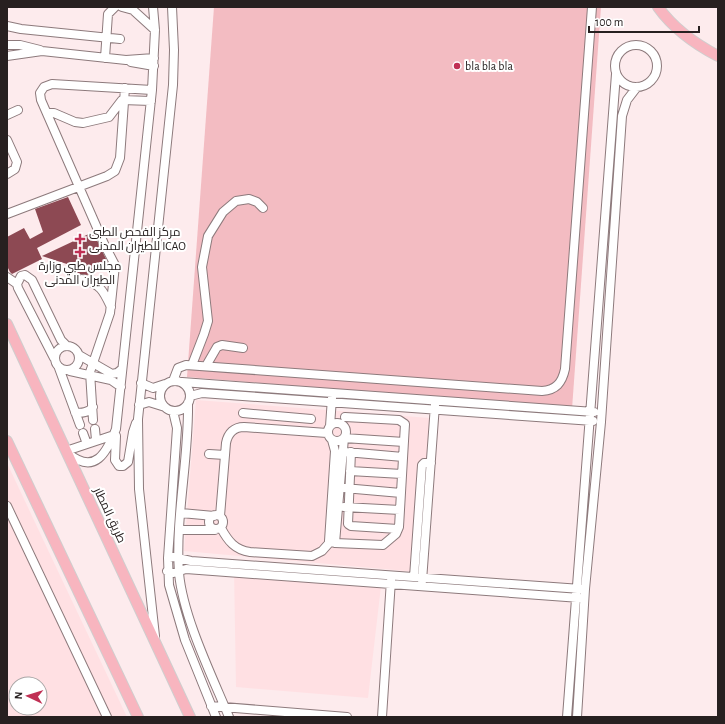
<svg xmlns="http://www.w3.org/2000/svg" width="725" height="724" viewBox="0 0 725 724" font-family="'Alegreya Sans',Cairo,sans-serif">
<rect width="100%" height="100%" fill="#fdebed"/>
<!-- built -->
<path fill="#ffe0e3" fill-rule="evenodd" d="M196,400L430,418L417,572L184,551Z
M7,463L73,603L127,717H7ZM16,684H40V708H16Z
M234,570L381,586L368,698L236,687Z"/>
<!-- green -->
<path fill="#f3bcc2" d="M214,7H601L572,409L187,377Z"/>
<!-- building -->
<path fill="#8d4953" d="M68,197L81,225L37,248L42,259L12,274L10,272L7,266V237L24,228L30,239L43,232L35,209Z
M93,232L109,265L87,275L81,274L77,277L70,265L42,256Z"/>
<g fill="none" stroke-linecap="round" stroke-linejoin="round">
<defs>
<path id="minor" d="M122,7L133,10L155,30
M7,26L21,29L120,39
M615 66a21 21 0 1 1 42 0a21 21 0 1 1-42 0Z
M7,45H20L40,50
M7,56L42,51L126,60L154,58
M105,58L108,14L115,7
M131,62L154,66
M47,113H54L75,122L83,123L109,117L122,100L151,101
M7,115L18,110
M7,140L17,162L15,169L7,174
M7,214L107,176L115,171L120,158L125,88
M7,277L17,284
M82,279C101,285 103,290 111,307
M55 358a12 12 0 1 1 24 0a12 12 0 1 1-24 0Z
M79,355L112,374L117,373L122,369
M54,358L18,288L17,284L21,276L25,275L32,280L61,340L67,346
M192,365L204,334L208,321L202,267L208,236L223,212L236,201L249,199L257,202L263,208
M206,366L217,347L222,345L243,348
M59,368L80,425
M70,371L111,380L121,387
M160 396a15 15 0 1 1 30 0a15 15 0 1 1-30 0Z
M173,381L178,368L186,365L542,391C556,390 562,383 565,369L592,7
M182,382L594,412
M141,383L153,388L165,384
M190,396L202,393L593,421
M188,403C189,460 175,517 179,573C183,617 212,676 229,717
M139,405L149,402L165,407
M173,411L177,428L168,558L169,585L185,640L216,717
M75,412C81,414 89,412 93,407
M243,413L311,419
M93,420L90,372L110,313L115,265L105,246L41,100L40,93L44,87L52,84L152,90
M328 432a9 9 0 1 1 18 0a9 9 0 1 1-18 0Z
M330,426L332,398
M95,429L96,440
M83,433L87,444
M116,436L115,460L119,466H123L128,462L133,432L136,423
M332,440L335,451L329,541L335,543L383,545L396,534L399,527L405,424L399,420L345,417
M66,451L114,435
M346,452L403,457
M351,452L348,524L351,526L398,529
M68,453C95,476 107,452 116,429L152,90L155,30L153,7
M209,454L225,455
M350,471L402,474
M344,488L401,493
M7,506L107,717
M344,507L400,510
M181,513L214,516
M209 522a7 7 0 1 1 14 0a7 7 0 1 1-14 0Z
M220,516L226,443C228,433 234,427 244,427L327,433
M221,528C228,541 235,550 250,552L312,556L322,551L330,542
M180,530H215
M335,543L344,438L404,442
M168,558L173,557L191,561L581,589
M167,571L173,573L186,569L580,598
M414,577L422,465L424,463H431
M422,581L435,405
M155,636L139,489L138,419L173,85L174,50L172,7
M211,706L347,717
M382,717L391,580
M567,717L616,74
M577,717L585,589L601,422L622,116L627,100L637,87"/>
<path id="major" d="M658,7C673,28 695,44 718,56
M7,324L190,717
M7,441L138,717"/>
</defs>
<!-- minor casing -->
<use href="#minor" stroke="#8d7a7c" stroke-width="10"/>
<!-- major casing -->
<use href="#major" stroke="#cfcece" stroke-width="12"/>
<!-- minor -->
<use href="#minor" stroke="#fff" stroke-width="8"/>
<!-- major -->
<use href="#major" stroke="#f8b5bf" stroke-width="10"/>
</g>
<!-- markers -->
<g fill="#c03054" stroke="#fff" stroke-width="1.5">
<circle cx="457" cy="66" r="4"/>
<path d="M78 233h4v4h4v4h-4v4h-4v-4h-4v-4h4z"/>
<path d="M78 246h4v4h4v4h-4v4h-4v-4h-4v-4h4z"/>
</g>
<g text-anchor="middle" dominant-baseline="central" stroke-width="4" stroke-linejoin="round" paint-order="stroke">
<!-- poi labels -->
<g font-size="12" fill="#272020" stroke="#fff" text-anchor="start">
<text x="465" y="66">bla bla bla</text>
<text x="89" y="232">مركز الفحص الطبى<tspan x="89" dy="14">للطيران المدنى ICAO</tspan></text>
<text x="80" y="266" text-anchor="middle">مجلس طبي وزارة<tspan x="80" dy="14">الطيران المدنى</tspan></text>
</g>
<!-- street labels -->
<g font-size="12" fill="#272020" stroke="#fff">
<text transform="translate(110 515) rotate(65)">طريق المطار</text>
</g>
</g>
<!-- border -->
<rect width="725" height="724" fill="none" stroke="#272020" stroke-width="16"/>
<!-- north arrow -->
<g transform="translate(28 696) rotate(274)"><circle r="19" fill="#ffffff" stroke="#a9a6a6"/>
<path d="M0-3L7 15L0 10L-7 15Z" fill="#c03054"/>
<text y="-6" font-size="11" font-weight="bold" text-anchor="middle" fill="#272020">N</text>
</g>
<!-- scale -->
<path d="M589 26v6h110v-6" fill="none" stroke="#272020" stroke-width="2"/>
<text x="595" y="26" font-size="12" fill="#272020" stroke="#ffffff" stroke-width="3" paint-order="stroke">100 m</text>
</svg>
